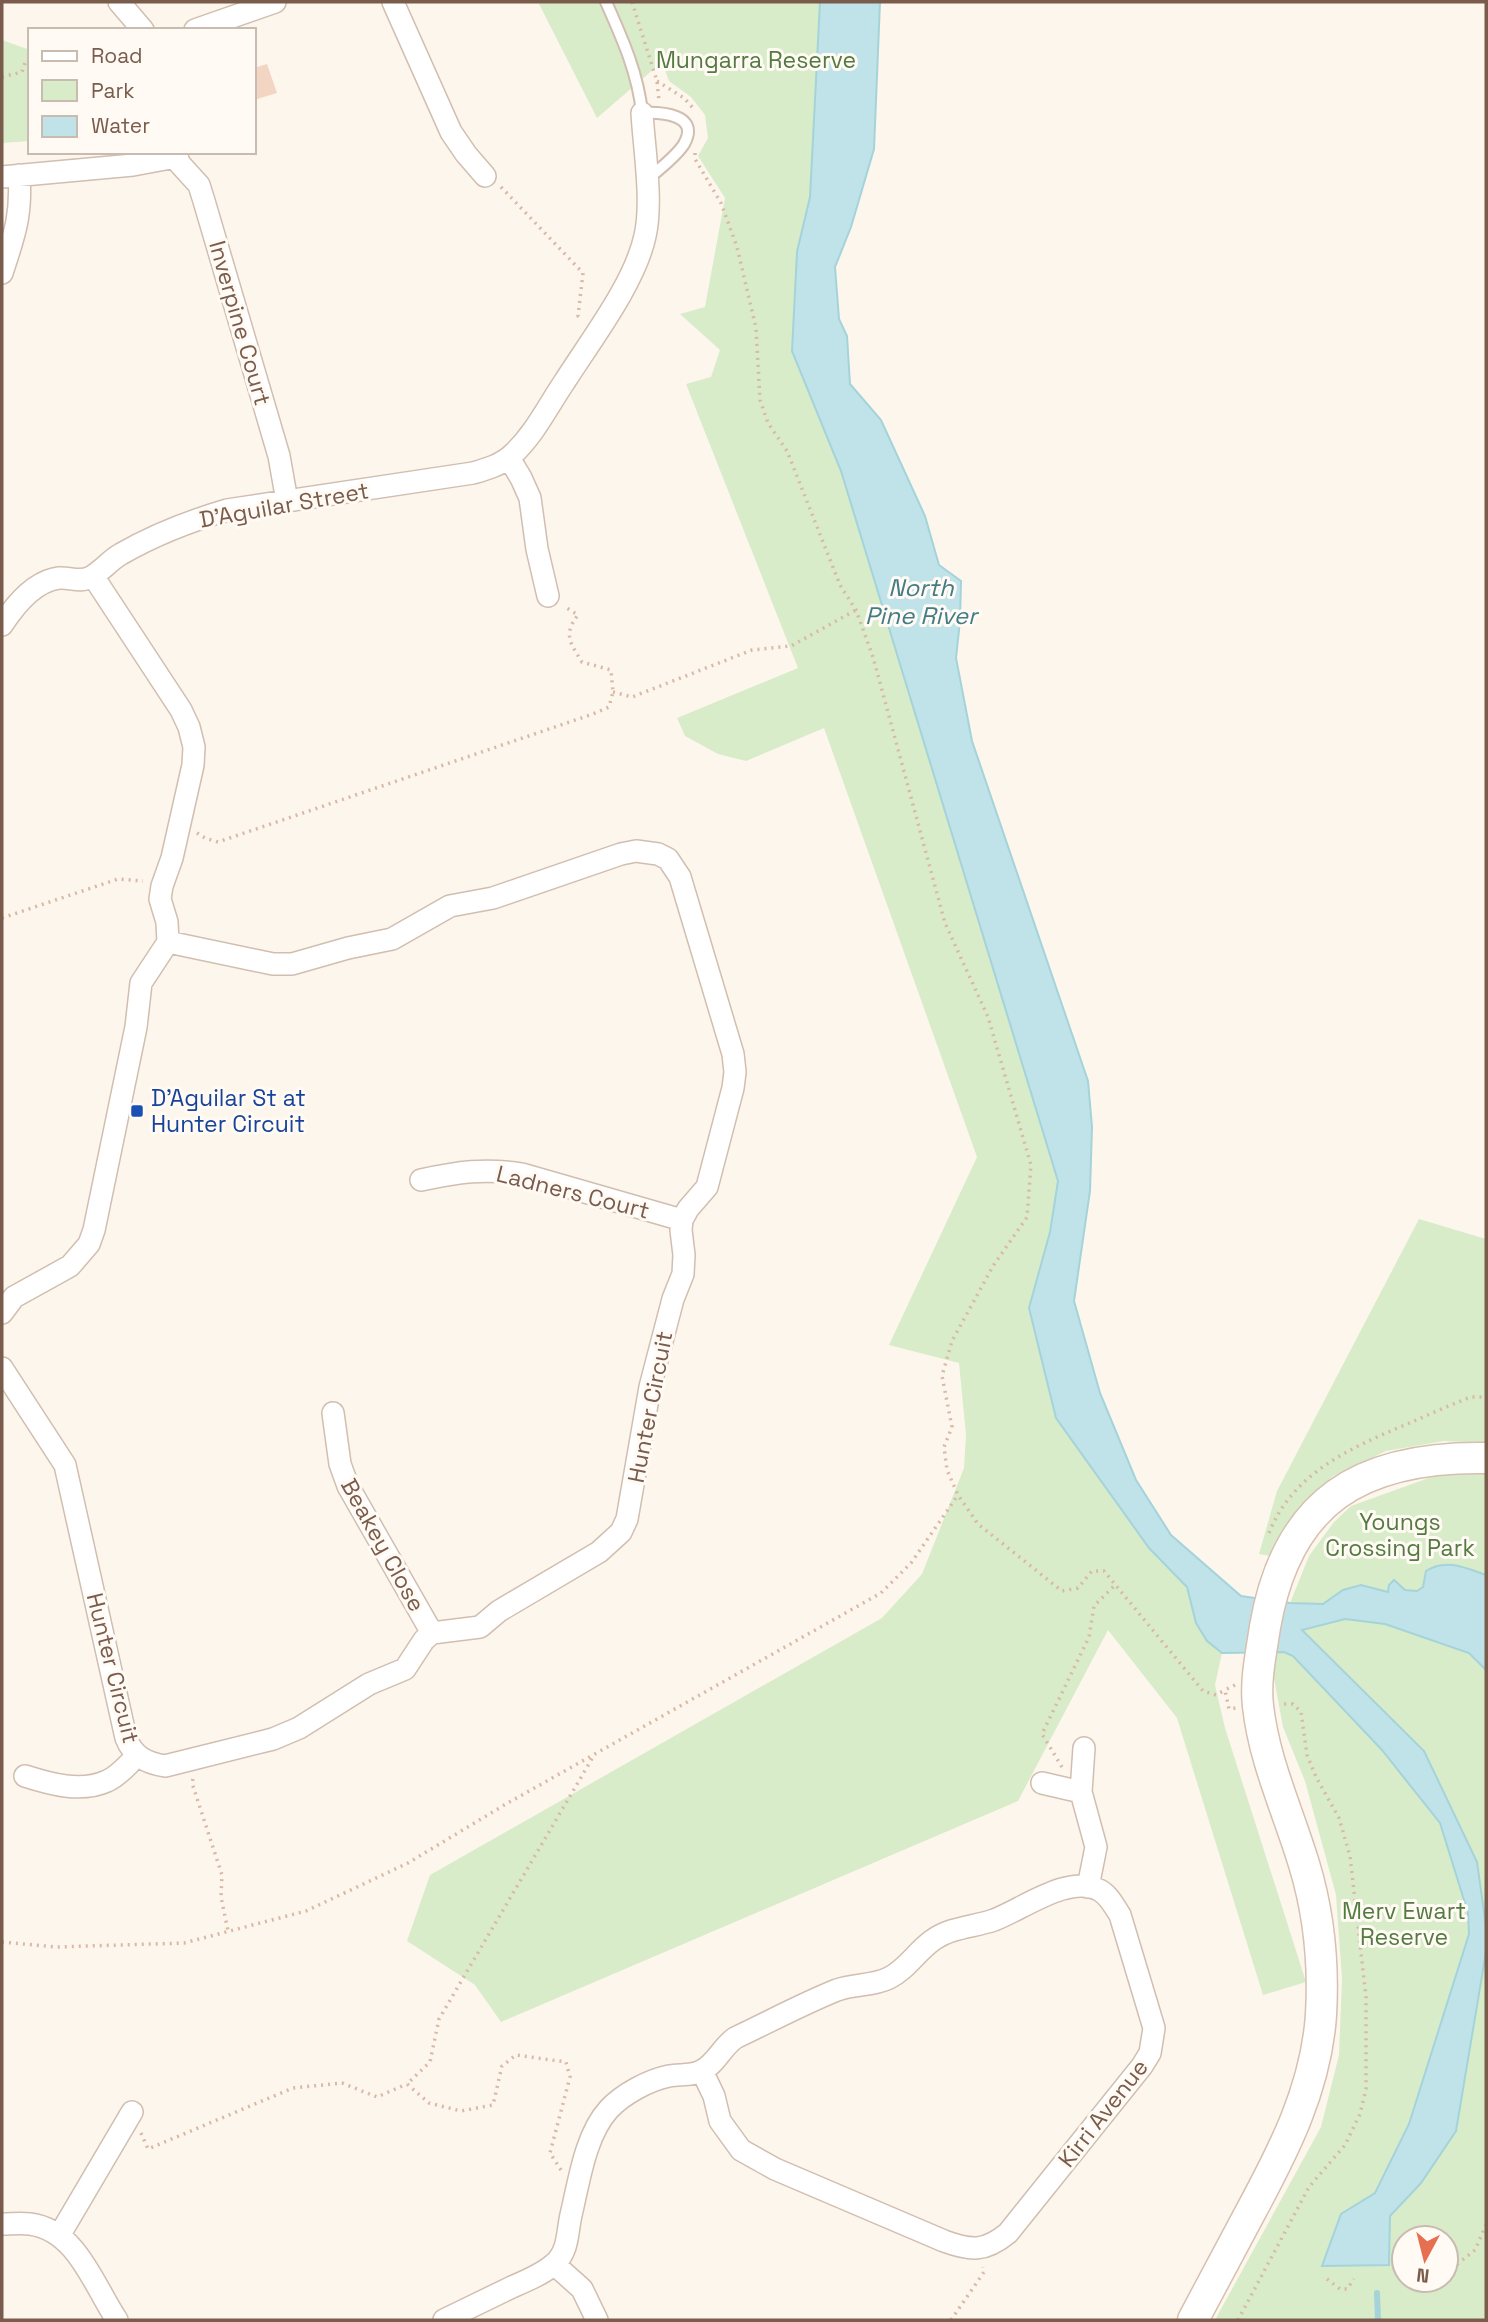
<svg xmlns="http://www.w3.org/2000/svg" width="1488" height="2322" viewBox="0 0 1488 2322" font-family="'Space Grotesk',sans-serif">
<rect width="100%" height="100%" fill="#fdf6ec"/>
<!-- green -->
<path fill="#d8ecc9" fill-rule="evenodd" d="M538,2H822L810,198L797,252L792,351L841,471L1058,1181L1050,1232L1029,1308L1149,1548L1187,1587L1196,1623L1207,1641L1222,1653L1215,1685L1225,1728L1306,1982L1263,1995L1177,1718L1108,1630L1018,1801L501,2022L475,1985L407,1941L430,1875L882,1618L922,1574L964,1468L966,1435L959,1363L889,1345L977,1157L824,728L746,761L718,754L685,736L677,718L798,668L686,384L711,377L720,350L680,314L705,307L725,198L698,156L708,138L705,115L691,97L669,81L662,62L597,118Z
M2,40L30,50V141L2,143Z
M1419,1219L1486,1239V1443L1444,1441L1386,1451L1333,1476L1295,1512L1271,1556L1259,1554L1277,1491Z
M1467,1472H1486V1575L1459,1566L1417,1591L1388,1592L1343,1590L1323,1604L1290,1603L1309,1556L1334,1522L1351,1506L1437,1475Z
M1345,1619L1385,1624L1467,1652L1486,1671V1926L1477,1862L1302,1630Z
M1284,1652L1293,1656L1382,1750L1440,1823L1468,1913L1469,1934L1409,2124L1375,2193L1341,2214L1389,2265L1390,2216L1421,2183L1476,2010L1486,1952V2320H1215L1321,2127L1339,2055L1342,1979L1336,1895L1305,1781L1283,1727L1273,1673V1653ZM1404,2238H1446V2280H1404Z"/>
<!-- water -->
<path fill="#bfe3e8" stroke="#a5d3da" stroke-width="2" d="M820,2H880L874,149L851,227L835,267L839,319L847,336L850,384L881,420L925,516L939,565L961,581L960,621L956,658L972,741L1088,1081L1092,1127L1090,1191L1074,1301L1100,1393L1136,1480L1171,1535L1241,1596L1290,1603L1323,1604L1343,1590L1361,1585L1388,1592L1389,1585L1394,1580L1405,1590L1417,1591L1423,1587L1426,1571C1446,1558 1466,1568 1486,1575V1670L1469,1653L1385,1624L1345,1619L1302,1630L1424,1751L1477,1862L1486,1926V1952L1456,2131L1421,2183L1390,2216L1389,2265L1322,2266L1341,2214L1375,2193L1409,2124L1469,1934L1468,1913L1440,1823L1382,1750L1293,1656L1284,1652L1222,1653L1207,1641L1196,1623L1187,1587L1149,1548L1056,1418L1029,1308L1050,1232L1058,1181L841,471L792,351L797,252L810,197Z"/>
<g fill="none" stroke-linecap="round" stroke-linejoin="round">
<!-- stream -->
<path stroke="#a5d3da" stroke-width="6" d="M1377,2293L1378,2320"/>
</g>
<!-- building -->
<path fill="#f3d5c3" d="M267,64L277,93L254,100V68Z"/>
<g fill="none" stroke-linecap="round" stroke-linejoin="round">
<defs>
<path id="service" d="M606,2C622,38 638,73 642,113C660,112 701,114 684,144C676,157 660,168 648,179"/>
<path id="minor" d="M119,2L143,30
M393,2L451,132L466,154L485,176
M195,30L275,2
M176,152L179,163L199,185L204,201L279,456L287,501
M2,177L133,165L176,157
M2,273C14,236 22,216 19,175
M509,458L521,478L530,498L537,549L548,596
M2,625C15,605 34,581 59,578C70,577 80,583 91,577C102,571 110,560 121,554C154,535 190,521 227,510L473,473C487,469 501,465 512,455C534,435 548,406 565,381C591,340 635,283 645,236C653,202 644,148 642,113
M421,1180C458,1172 484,1168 522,1174L682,1220
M2,1313L14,1297L70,1266L89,1244L94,1230L136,1027L141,983L168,942L167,922L160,899L162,886L172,858L193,765L194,747L189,727L181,710L93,576
M2,1368L65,1465L126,1738C133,1756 146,1763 165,1766L273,1739L299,1728L369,1684L405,1669L424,1640L432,1633L480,1627L499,1611L599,1552L621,1532L627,1519L650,1387L673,1299L683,1274L684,1255L681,1230L682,1220L688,1209L707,1187L733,1088L735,1072L733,1054L680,877L668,859L658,854L636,851L621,854L493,898L450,906L392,939L348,948L292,964H273L168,942
M333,1413L340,1464L348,1486L432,1633
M25,1776C50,1784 81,1793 107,1781C119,1776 128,1764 137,1756
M1042,1783L1081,1792L1084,1748
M1081,1792L1096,1847L1088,1887
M2,2224C11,2224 21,2223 30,2224C77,2230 94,2286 117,2320
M59,2236L132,2112
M554,2264L582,2289L597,2320
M444,2320C467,2309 489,2298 512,2287C526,2281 543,2274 554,2264C569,2251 567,2232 571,2215C579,2182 585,2135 609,2109C623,2094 649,2080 669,2076C679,2074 692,2076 701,2071C715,2065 722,2047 735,2038C769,2022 802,2004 837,1990C854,1984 873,1986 889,1978C907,1969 917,1951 933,1940C951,1927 974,1927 994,1920C1023,1909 1069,1874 1099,1890C1109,1895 1114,1906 1120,1915L1154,2028L1150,2053L1142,2066L1008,2233C985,2252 971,2251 944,2241L775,2169L741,2150L720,2121L714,2096L702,2071"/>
<path id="secondary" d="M1193,2320C1212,2284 1231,2248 1250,2213C1284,2150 1316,2088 1321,2015C1324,1963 1319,1913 1304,1864C1288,1811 1264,1761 1258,1706C1255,1680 1261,1654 1265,1627C1287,1500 1361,1456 1486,1458"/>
</defs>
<!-- service casing -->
<use href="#service" stroke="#d1beb0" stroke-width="14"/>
<!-- minor casing -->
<use href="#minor" stroke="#d1beb0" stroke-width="24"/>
<!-- secondary casing -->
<use href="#secondary" stroke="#d6c0b0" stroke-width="33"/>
<!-- path -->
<path stroke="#d9b8a5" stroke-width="3.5" stroke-dasharray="2 5" stroke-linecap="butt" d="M632,2L657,81L659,101
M2,77L22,72L26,60L30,59
M657,81L684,98L694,109
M695,153V159L721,203L737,247L756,328L760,400L768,423L787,451L840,585L856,610L873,657L945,923L988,1017L1031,1165L1027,1217L993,1266L952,1341L942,1376L952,1427L944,1447L947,1470L958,1495L978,1524L1062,1591L1078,1588L1092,1571H1104L1203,1691L1216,1695L1225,1690
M501,187L583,273L578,316L582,319
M613,692L632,697L752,650L791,646L856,610
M197,833L205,838L218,842L593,714L609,707L613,692L611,670L582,662C570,643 563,634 578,615L565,607
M2,918L118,879L143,881
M1269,1533C1292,1475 1346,1450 1400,1427C1424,1417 1447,1406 1471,1397H1486
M1235,1685L1225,1690L1229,1709L1236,1708
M1062,1767L1042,1734L1089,1637L1094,1606L1116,1584
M193,1779L192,1783L222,1875L221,1897L228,1931
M2,1942L56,1947L184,1943L306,1911L408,1863L506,1804L881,1593L911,1563L958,1495
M141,2133L148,2149L293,2088L342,2083L377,2097L407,2084
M561,2170L550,2153L570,2077L566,2062L516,2055L502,2066L493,2105L461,2111L429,2103L407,2084L430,2062L439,2019L593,1757
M1446,2273L1475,2250L1486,2225
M1327,2279L1340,2289H1347L1354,2279
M1418,2287L1435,2280
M951,2320L984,2272L983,2267
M1238,2320L1309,2187L1345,2145L1360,2114L1366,2089V1997L1350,1856L1339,1818L1316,1777L1307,1755L1301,1712L1293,1704H1282"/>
<!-- service -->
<use href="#service" stroke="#fff" stroke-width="10"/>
<!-- minor -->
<use href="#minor" stroke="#fff" stroke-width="21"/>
<!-- secondary -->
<use href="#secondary" stroke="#fff" stroke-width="30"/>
</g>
<!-- markers -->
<rect fill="#1a4fb4" stroke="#fffaf3" stroke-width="2.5" x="130" y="1104" width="14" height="14" rx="3.5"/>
<g text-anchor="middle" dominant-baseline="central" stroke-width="6" stroke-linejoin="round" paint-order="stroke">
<!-- park labels -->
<g font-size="23" fill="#537a41" stroke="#fffaf3">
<text x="756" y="60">Mungarra Reserve</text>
<text x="1400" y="1522">Youngs<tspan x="1400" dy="26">Crossing Park</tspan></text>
<text x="1404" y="1911">Merv Ewart<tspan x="1404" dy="26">Reserve</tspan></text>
</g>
<!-- street labels -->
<g font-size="23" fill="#7a5c4d" stroke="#fffaf3">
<text transform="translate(240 323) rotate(74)">Inverpine Court</text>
<text transform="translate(284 505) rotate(-10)">D'Aguilar Street</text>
<text transform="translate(573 1192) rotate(14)">Ladners Court</text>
<text transform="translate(650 1407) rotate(-79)">Hunter Circuit</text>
<text transform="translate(383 1545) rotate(61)">Beakey Close</text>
<text transform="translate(113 1668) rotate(76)">Hunter Circuit</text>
<text transform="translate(1103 2113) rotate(-52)">Kirri Avenue</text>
</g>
<!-- transit labels -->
<g font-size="23" fill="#164399" stroke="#fffaf3" text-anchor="start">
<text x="151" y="1098">D'Aguilar St at<tspan x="151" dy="26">Hunter Circuit</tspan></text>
</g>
<!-- water labels -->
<g font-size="24" font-style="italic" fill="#437c86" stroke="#fffaf3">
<text x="921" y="587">North<tspan x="921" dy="28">Pine River</tspan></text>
</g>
</g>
<!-- border -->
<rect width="1488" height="2322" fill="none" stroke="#7a5c4d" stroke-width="7"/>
<!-- legend -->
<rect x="28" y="28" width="228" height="126" fill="#fffaf3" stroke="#cabbb1" stroke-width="2"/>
<rect x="42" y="51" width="35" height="10" fill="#ffffff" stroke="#cabbb1" stroke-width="2"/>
<text x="91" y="63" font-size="21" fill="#7a5c4d">Road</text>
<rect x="42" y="80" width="35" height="21" fill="#d8ecc9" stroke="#cabbb1" stroke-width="2"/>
<text x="91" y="98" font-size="21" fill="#7a5c4d">Park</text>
<rect x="42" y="116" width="35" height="21" fill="#bfe3e8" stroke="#cabbb1" stroke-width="2"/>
<text x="91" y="133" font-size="21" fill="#7a5c4d">Water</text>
<!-- north arrow -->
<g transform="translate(1425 2259) rotate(187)"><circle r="33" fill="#fffaf3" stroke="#cabbb1" stroke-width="2"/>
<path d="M0-5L12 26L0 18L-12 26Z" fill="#e76f51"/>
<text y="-10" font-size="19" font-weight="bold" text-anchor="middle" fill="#7a5c4d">N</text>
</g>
</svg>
